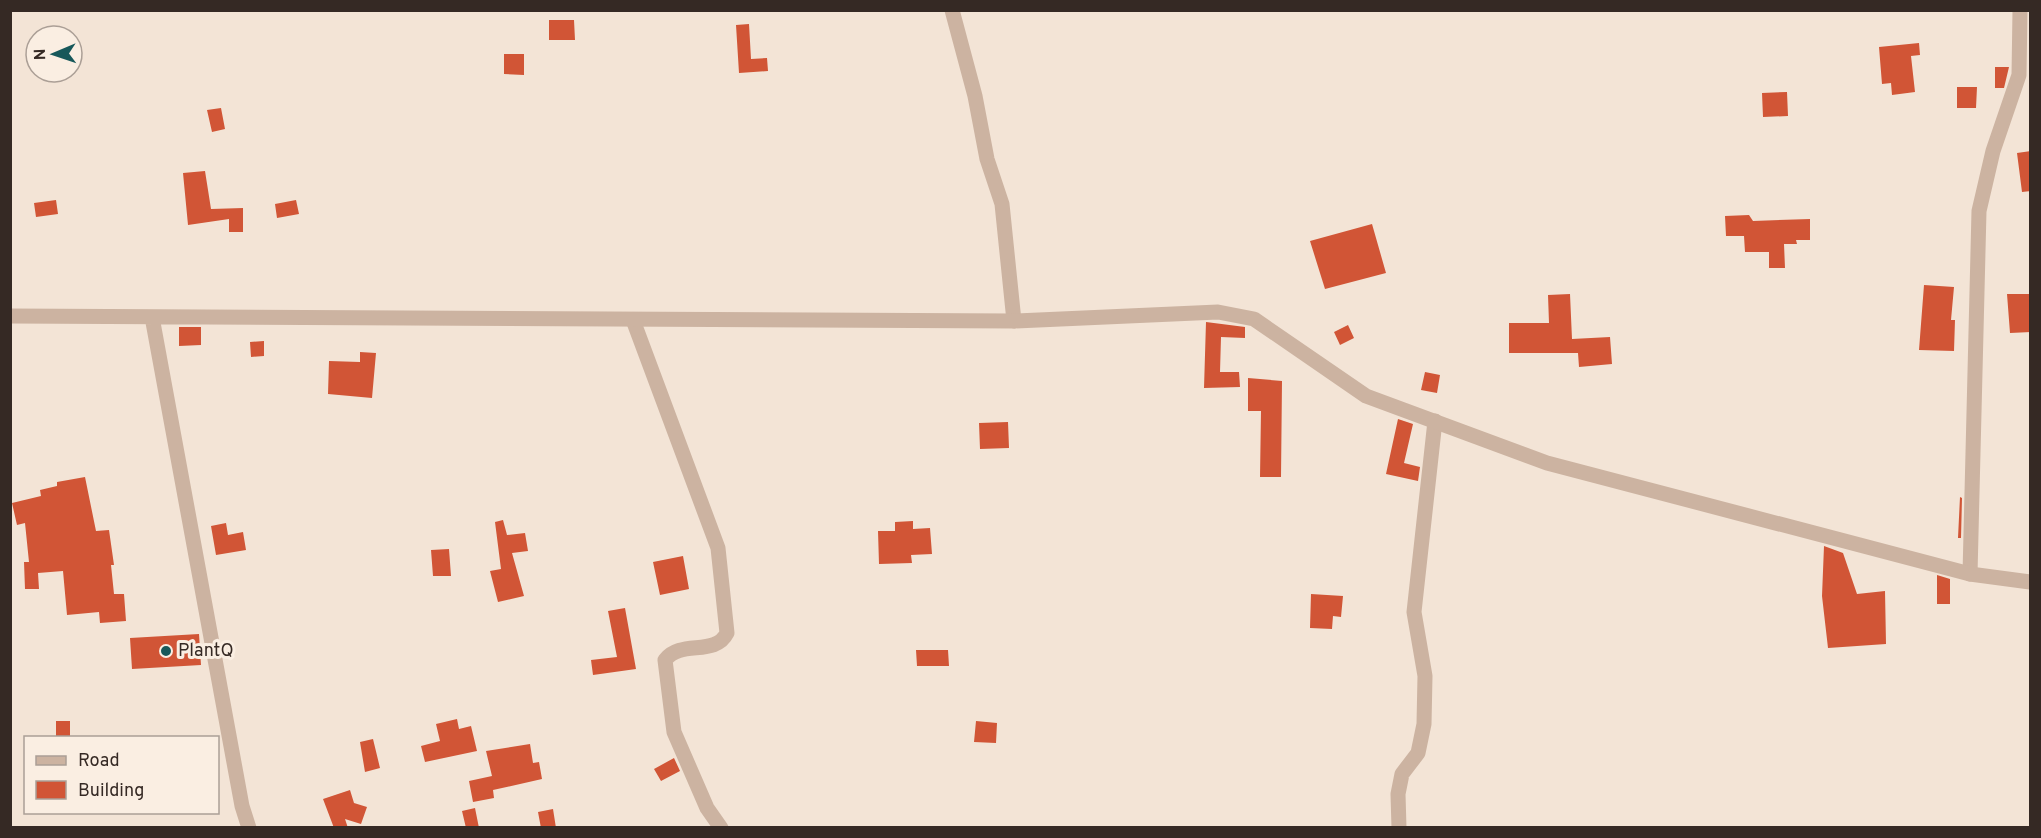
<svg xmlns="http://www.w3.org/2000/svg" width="2041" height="838" viewBox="0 0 2041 838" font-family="Overpass,sans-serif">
<rect width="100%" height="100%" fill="#f3e4d6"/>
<!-- building -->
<path fill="#d15536" d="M549,20H574L575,40H549Z
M749,24L751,59L767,58L768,71L739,73L736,25Z
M1919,43L1920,55L1911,56L1915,92L1892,95L1891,83L1882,84L1879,47Z
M504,54H524V75L504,74Z
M1995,67H2009L2004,88H1995Z
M1957,87H1977L1976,108H1957Z
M1787,92L1788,116L1763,117L1762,93Z
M221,108L225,129L212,132L207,110Z
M2031,151V191L2022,192L2017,153Z
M205,171L211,209L243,208V232H229V219L188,225L183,173Z
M56,200L58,214L36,217L34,203Z
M296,200L299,214L277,218L275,204Z
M1749,215L1753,221L1810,219V240H1796L1797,244H1784L1785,268H1769V252H1745L1744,236H1726L1725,216Z
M1372,224L1386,273L1325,289L1310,241Z
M1924,285L1954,287L1951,320H1955L1954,351L1919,350Z
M1570,294L1572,339L1610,337L1612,364L1579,367L1578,353H1509V323H1549L1548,295Z
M2007,294H2031V332L2010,333Z
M1206,322L1245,327V338L1221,337L1220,372H1239L1240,387L1204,388Z
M1348,325L1354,338L1340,345L1334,332Z
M179,327H201V345L179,346Z
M264,341V356L251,357L250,342Z
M360,352L376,353L372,398L328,394L329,361L360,362Z
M1425,372L1440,375L1437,393L1421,390Z
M1248,378L1282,381L1281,477H1260L1261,411H1248Z
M1398,419L1413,424L1404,463L1420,467L1418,481L1386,474Z
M1008,422L1009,448L980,449L979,423Z
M85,477L96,531L109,530L114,565H111L114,594H124L126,621L100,623L99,612L67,615L63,571L38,573L39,589H25L24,562H29L25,523L17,525L12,503L41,496L40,490L57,486V482Z
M1960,497L1962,498L1961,538H1958Z
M503,520L507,535L525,533L528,551L512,553L524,596L498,602L490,571L501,569L495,522Z
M913,521V529L930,528L932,554L911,555L912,563L879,564L878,531H895V522Z
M226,523L228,535L243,532L246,550L216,555L211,526Z
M1824,546L1843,553L1857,594L1885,591L1886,644L1828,648L1822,596Z
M449,549L451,576H433L431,550Z
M683,556L689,589L660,595L653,562Z
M1937,575L1950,579V604H1937Z
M1311,594L1343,596L1341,617L1333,616L1332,629L1310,628Z
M625,608L636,669L593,675L591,660L617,657L608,611Z
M199,634L201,665L132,669L130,638Z
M916,650H948L949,666H917Z
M457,719L459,729L471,726L477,751L425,762L421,746L440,741L436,724Z
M56,721H70V738H56Z
M976,721L997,723L996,743L974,742Z
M373,739L380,768L365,772L360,742Z
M530,744L533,763L539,762L542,779L493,790L494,798L473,802L469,781L492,776L486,751Z
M674,758L680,771L661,781L654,769Z
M350,790L354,803L367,807L361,824L345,819L348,828H334L323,799Z
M475,808L479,828H466L462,811Z
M553,809L556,828H541L538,812Z"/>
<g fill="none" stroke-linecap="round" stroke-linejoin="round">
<!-- minor -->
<path stroke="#ccb3a1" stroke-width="15" d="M952,10L975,96L987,159L1002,204L1014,321
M633,320L718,548L727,633C715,657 681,639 665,660L674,732L707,808L721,828
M1970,574L1979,211L1993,151L2019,75L2020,10
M1399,828L1398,794L1402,774L1418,753L1424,724L1425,676L1414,612L1435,421"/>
<!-- tertiary -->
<path stroke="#ccb3a1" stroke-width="15" d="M10,316L1014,321L1218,312L1254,319L1366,396L1547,463L1970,574L2030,582
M152,317L242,806L249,828"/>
</g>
<!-- markers -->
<circle fill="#17585a" stroke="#faeee2" stroke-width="2" cx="166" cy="651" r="6"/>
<g text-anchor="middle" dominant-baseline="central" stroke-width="6" stroke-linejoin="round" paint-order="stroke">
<!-- poi labels -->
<g font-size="18" fill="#352924" stroke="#faeee2" text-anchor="start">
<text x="178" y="651">PlantQ</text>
</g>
</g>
<!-- border -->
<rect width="2041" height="838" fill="none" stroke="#352924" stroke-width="24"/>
<!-- legend -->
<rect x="24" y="736" width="195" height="78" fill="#faeee2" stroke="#ab9f96" stroke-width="1.5"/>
<rect x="36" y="756" width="30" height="9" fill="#ccb3a1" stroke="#ab9f96" stroke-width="1.5"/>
<text x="78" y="766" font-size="18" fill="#352924">Road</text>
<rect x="36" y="781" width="30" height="18" fill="#d15536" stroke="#ab9f96" stroke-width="1.5"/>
<text x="78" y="796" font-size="18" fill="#352924">Building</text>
<!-- north arrow -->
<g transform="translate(54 54) rotate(268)"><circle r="28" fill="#faeee2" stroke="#ab9f96" stroke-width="1.5"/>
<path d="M0-4.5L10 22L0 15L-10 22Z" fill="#17585a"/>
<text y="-9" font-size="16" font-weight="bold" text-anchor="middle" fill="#352924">N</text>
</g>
</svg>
